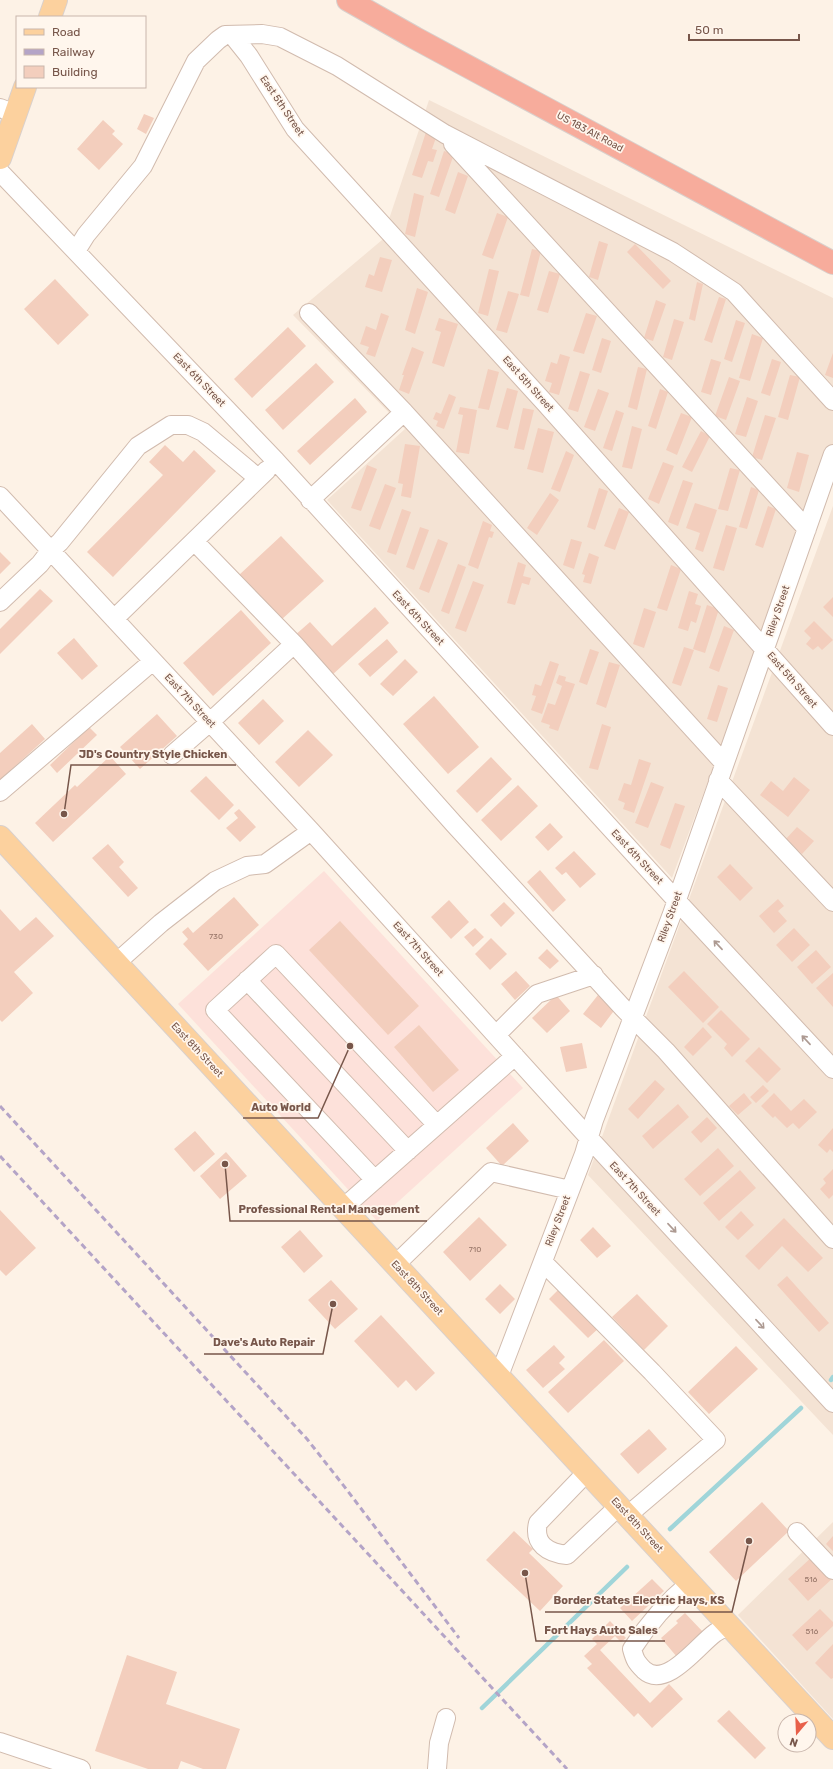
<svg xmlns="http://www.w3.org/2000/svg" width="833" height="1769" viewBox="0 0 833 1769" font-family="Rubik,sans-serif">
<rect width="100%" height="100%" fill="#fdf2e6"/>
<!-- residential -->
<path fill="#f4e3d4" d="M429,100L833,298V445L672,878L327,500L405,429L293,315L382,240Z
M833,506V1435L588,1175Z
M833,1522V1719L738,1615Z"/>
<!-- commercial -->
<path fill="#fde1da" d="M324,871L523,1088L377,1221L178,1004Z"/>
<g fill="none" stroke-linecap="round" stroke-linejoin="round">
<!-- stream -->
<path stroke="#a0d5d9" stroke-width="4.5" d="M831,1380L833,1377
M670,1529L801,1408
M482,1708L627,1567"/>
</g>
<!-- building -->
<path fill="#f3cebd" d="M144,114L154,118L146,134L137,129Z
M103,120L115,131L112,134L123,144L99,170L77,149Z
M427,129L438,132L432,149L437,150L433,162L428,161L422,178L412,175Z
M444,151L454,154L439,197L430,194Z
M458,172L468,176L455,214L445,210Z
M414,193L424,196L415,237L405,234Z
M497,213L508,217L493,259L482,255Z
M599,241L608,244L598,280L589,277Z
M635,244L671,281L663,289L627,252Z
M532,249L541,251L529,297L520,295Z
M380,257L392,260L382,292L365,287L369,274L374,276Z
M489,269L499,271L488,316L478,313Z
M549,271L560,274L548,313L537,310Z
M55,279L89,315L58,345L24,309Z
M697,282L703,284L695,321L689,319Z
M417,288L428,292L415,334L405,330Z
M508,291L519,294L507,333L496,330Z
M719,297L726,299L712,343L704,340Z
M656,300L666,304L653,341L644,338Z
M381,313L389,316L375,357L366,354L369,347L360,344L366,326L376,330Z
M586,313L597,316L584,354L573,351Z
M439,318L458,324L444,367L432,363L441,332L435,330Z
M674,319L684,322L672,360L663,357Z
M736,320L745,323L732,362L724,359Z
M288,327L306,346L252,398L234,379Z
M752,334L763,338L750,381L739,378Z
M602,338L611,341L601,373L592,370Z
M412,347L424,352L409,394L399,390L404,375H402Z
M833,353V378L825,375Z
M560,354L570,357L559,395L549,392L552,383L545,381L551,362L557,364Z
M711,359L721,362L711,395L701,392Z
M772,359L781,362L770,396L761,393Z
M316,363L334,382L283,430L265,410Z
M638,367L647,369L637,410L628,407Z
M488,369L499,372L489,410L478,408Z
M580,371L590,374L578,412L568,409Z
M790,375L800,377L788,420L778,417Z
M729,377L740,381L726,420L715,416Z
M507,388L518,391L508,430L496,427Z
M598,389L609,393L595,431L584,427Z
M660,389L668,392L656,429L648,426Z
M449,394L456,397L444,429L436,426L438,421L433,419L436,412L441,414Z
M747,397L758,401L746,437L735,434Z
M355,398L367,412L310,465L297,451Z
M460,407L477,410L469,454L456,452L463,415L458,414Z
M523,408L534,410L524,450L514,448Z
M616,410L624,413L612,451L603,448Z
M681,413L692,417L677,455L666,450Z
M765,415L776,418L762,460L752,457Z
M632,426L642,429L632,469L622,467Z
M538,428L554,432L543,473L527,469Z
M701,431L710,436L692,472L682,467Z
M405,444L420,446L411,498L401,496L403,484L398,483Z
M165,445L183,462L194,450L216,471L113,577L87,552L163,475L149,462Z
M566,451L574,455L560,492L551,489Z
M797,452L809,455L799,492L787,488Z
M663,462L674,466L659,504L648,499Z
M367,465L377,469L361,511L351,508Z
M730,468L740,470L728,511L718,509Z
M683,480L693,483L678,526L668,522Z
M385,484L396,488L380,530L369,526Z
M751,487L759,490L747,529L739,527Z
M599,488L608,491L595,530L587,527Z
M550,493L559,500L537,535L527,528Z
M695,503L717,510L703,552L695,549L700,533L686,528Z
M768,506L776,509L763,548L755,545Z
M619,508L629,512L615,550L604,546Z
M402,509L411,512L396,555L387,552Z
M483,521L492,525L490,531L494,532L492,538L489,537L478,569L468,565Z
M726,525L737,528L724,571L713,568Z
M420,527L429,530L414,570L406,567Z
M281,536L324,581L281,620L239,575Z
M438,539L448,543L429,593L419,589Z
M571,539L582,542L574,569L563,565Z
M0,552L11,563L0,574Z
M589,553L599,557L591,584L583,582L585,575L582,574Z
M518,562L526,565L523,576L531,578L529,585L522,583L515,605L507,603Z
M458,564L466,567L449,614L441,611Z
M671,565L681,569L667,611L657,608Z
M473,581L484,585L466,632L455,628Z
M40,589L53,601L0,654V629Z
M689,591L698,594L695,604L701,606L696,623L691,621L688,631L678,628Z
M833,597V617L823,607Z
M707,605L719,609L705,653L693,649Z
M375,607L389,623L331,676L294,636L310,622L332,646Z
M644,608L656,612L644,648L633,644Z
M241,610L271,643L213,696L183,663Z
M814,621L833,640L822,650L818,646L813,650L806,644L811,638L804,631Z
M724,626L734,630L719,672L709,668Z
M74,638L98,666L82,680L57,653Z
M387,639L398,652L370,677L358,664Z
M684,647L694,650L681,686L672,683Z
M590,649L599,652L587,685L579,682Z
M405,659L418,672L393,696L380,684Z
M550,661L559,664L542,714L531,710L536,696L532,695L535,684L541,686Z
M609,662L620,665L606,708L596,704Z
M559,675L566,677L565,681L575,684L558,731L549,728L550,725L541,722L548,703L555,705L562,686L556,683Z
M718,685L728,688L717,722L707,719Z
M434,696L479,747L448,774L403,724Z
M263,699L284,721L259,745L238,723Z
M157,714L177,736L140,769L120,747Z
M32,724L45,739L0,780V753Z
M602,724L611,727L598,770L589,768Z
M89,727L97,735L57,773L50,765Z
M308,730L333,755L299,787L275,762Z
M110,756L126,774L53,842L35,823L75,785L77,787Z
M491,757L512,779L477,813L456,791Z
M639,759L651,763L634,813L623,809L625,803L618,800L624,783L631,785Z
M206,776L234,805L219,820L190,791Z
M794,777L810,790L788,817L760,795L771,781L783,791Z
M651,782L664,787L648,828L635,823Z
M518,785L538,806L501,841L481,820Z
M675,803L685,806L670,849L660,845Z
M239,809L256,827L240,842L226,828L238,818L234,813Z
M550,823L563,837L548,851L535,837Z
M797,827L814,841L802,854L785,840Z
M108,844L124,862L119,867L138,888L128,897L92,858Z
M574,851L596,874L580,888L566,872L562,875L555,868Z
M730,864L753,888L740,901L717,877Z
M540,870L566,900L553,912L527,882Z
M234,897L259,925L208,971L183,944L188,939L182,932L188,927L193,933Z
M778,899L784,906L778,911L787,921L774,933L759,916Z
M449,900L469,922L451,939L431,917Z
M504,902L515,913L501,927L490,915Z
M0,909L20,931L36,917L54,936L14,972L33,993L2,1022L0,1020Z
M340,921L419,1006L388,1035L309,950Z
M475,928L484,937L473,947L464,937Z
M794,928L810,945L792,962L776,945Z
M491,938L507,954L490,970L475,954Z
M547,949L559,961L550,969L538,958Z
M816,950L831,967L812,984L797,967Z
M516,971L530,986L515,1000L501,984Z
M684,971L719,1007L703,1023L668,987Z
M833,973V1007L816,988Z
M556,995L570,1011L547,1033L532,1018Z
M598,995L616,1008L601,1028L583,1014Z
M721,1010L750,1039L732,1057L724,1048L727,1044L707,1024Z
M419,1025L459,1070L433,1092L394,1047Z
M703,1027L712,1037L693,1056L684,1047Z
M582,1043L587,1068L566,1072L560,1047Z
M759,1047L781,1069L767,1083L745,1061Z
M655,1080L665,1089L638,1119L628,1109Z
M763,1085L769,1091L756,1103L750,1097Z
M744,1093L752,1103L738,1115L729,1106Z
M774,1093L791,1111L804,1099L817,1112L799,1129L793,1123L787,1128L775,1116L773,1118L761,1106Z
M678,1104L689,1117L653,1149L642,1136Z
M707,1117L717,1128L701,1143L691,1132Z
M513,1123L529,1141L502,1166L486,1148Z
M833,1128V1152L830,1149L827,1153L818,1145Z
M195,1131L215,1154L194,1172L174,1149Z
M718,1148L734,1166L700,1196L684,1179Z
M226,1152L247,1176L220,1199L200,1176Z
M833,1169V1195L829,1199L820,1189L826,1183L823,1179Z
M740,1170L756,1188L719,1221L703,1203Z
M0,1210L36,1248L6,1276L0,1270Z
M741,1211L754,1225L738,1240L725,1227Z
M479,1217L507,1245L470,1281L443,1252Z
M784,1218L823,1258L808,1272L782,1246L759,1270L745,1256Z
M593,1227L611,1246L597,1258L580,1240Z
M300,1230L323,1256L304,1273L281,1247Z
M787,1276L829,1323L819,1332L777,1285Z
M331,1280L358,1309L335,1329L308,1300Z
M500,1284L515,1299L500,1314L485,1299Z
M560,1288L600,1327L588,1338L549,1299Z
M637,1294L668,1326L644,1350L612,1317Z
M381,1315L435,1373L416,1391L406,1380L398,1388L354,1341Z
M604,1340L624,1361L568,1413L548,1392Z
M554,1345L565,1357L559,1363L565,1369L543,1388L526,1370Z
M736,1346L758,1369L709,1414L688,1392Z
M649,1429L667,1449L638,1474L620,1454Z
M762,1502L789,1531L736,1581L709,1552Z
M514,1531L533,1549L529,1553L563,1586L540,1611L486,1560Z
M833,1536V1551L826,1544Z
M813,1556L833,1578L808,1601L788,1579Z
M652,1579L664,1591L632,1621L620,1608Z
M820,1609L833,1622V1626L807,1651L792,1635Z
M685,1613L704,1633L677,1657L661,1638L678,1623L676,1621Z
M610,1621L626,1638L621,1642L615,1636L600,1650L650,1703L669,1684L683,1699L652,1728L638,1713L634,1717L587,1668L592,1664L584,1656L597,1644L592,1639Z
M833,1644V1678L831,1679L815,1663Z
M127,1655L177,1672L166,1704L240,1729L226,1769H203L181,1761L178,1769H148L95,1751Z
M729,1710L766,1748L755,1759L717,1721Z"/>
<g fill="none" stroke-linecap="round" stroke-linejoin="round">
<defs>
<path id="minor" d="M233,36L249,56L295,129L545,403L833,726
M0,108L16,114
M453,144L807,529
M0,172L276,461L676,900L833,1069
M76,251L86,235L143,166L196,61L218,40L225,35L262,34L280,37L337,66L445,134L673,252L734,292L833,401
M309,313L404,412L724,763
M0,496L311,831L589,1138L833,1403
M310,500L404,412
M194,541L294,644L454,824L623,1008L666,1051L833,1239
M0,602L40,564L50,551L60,542L138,446L171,425H188L203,432L258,478
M114,619L267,470
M172,755L210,722L294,644
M718,780L833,902
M0,792L153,661
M116,963L161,923L215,881L247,866L265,864L311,831
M247,980L408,1151
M496,1035L537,994L594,975
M375,1180L215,1010L276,954L437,1125
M343,1208L515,1056
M543,1262L652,1372L716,1440L628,1515
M395,1265L491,1172L570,1190
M499,1376L584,1154L594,1120L672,914L833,454
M587,1472L538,1523C533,1544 548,1553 567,1555L619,1506
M797,1532L833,1570
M690,1583C667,1602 648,1624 632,1649C635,1660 636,1662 644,1670C666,1690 698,1645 715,1633C719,1630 725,1628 729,1626
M0,1742L81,1769
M437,1769L439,1743L446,1718"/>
<path id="major" d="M50,17L56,0
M0,158L25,87
M0,837L833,1738"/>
<path id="highway" d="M348,0L415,38L833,263"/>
</defs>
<!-- minor casing -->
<use href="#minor" stroke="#d1bbae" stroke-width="20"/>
<!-- major casing -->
<use href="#major" stroke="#d9d0cc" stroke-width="24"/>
<!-- highway casing -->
<use href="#highway" stroke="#d9d0cc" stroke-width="24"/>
<!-- minor -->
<use href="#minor" stroke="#fff" stroke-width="18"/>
<!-- major -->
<use href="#major" stroke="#fcd19e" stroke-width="22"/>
<!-- highway -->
<use href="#highway" stroke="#f7ac9c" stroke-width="22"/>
<!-- rail -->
<path stroke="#b4a4c7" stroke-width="3" stroke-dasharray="6 4" stroke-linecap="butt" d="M0,1106L307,1439L347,1490L459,1638
M0,1156L567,1769"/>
</g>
<!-- one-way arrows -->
<defs><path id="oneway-shaft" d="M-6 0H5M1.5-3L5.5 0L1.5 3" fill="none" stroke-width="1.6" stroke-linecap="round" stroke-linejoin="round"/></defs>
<g stroke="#ad9a92">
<use href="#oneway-shaft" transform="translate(718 945) rotate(-133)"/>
<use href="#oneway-shaft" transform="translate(806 1040) rotate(-133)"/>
<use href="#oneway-shaft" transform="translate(672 1228) rotate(47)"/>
<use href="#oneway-shaft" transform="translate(760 1324) rotate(47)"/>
</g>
<g text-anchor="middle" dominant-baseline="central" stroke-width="3.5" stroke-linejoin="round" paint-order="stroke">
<!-- number labels -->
<g font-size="8" fill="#967467">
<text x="216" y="936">730</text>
<text x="475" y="1249">710</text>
<text x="811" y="1579">516</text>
<text x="812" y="1631">516</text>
</g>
<!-- street labels -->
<g font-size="10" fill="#77564a" stroke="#fff6ed">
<text transform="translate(282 106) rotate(56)">East 5th Street</text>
<text transform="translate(590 132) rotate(28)">US 183 Alt Road</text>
<text transform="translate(199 380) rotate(46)">East 6th Street</text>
<text transform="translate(528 384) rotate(48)">East 5th Street</text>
<text transform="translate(778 611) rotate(-71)">Riley Street</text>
<text transform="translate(418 618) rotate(47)">East 6th Street</text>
<text transform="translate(792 680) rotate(49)">East 5th Street</text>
<text transform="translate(190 701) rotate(47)">East 7th Street</text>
<text transform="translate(637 857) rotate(47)">East 6th Street</text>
<text transform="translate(670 917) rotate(-70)">Riley Street</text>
<text transform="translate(418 949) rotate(48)">East 7th Street</text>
<text transform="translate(197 1050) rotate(47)">East 8th Street</text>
<text transform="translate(635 1189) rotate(47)">East 7th Street</text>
<text transform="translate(558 1221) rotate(-69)">Riley Street</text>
<text transform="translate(417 1288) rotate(47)">East 8th Street</text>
<text transform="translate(637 1525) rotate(47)">East 8th Street</text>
</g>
</g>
<!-- callouts -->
<path fill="none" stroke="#77564a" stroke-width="1.5" d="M64 814L71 765H236M350 1046L318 1118H243M225 1164L230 1221H427M333 1304L323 1354H204M749 1541L732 1612H545M525 1573L536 1641H665"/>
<g fill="#77564a" stroke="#fff6ed" stroke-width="1.5">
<circle cx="64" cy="814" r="4"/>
<circle cx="350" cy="1046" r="4"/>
<circle cx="225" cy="1164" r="4"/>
<circle cx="333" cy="1304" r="4"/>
<circle cx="749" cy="1541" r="4"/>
<circle cx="525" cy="1573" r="4"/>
</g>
<g font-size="11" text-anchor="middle" font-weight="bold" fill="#77564a" stroke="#fff6ed" stroke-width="3.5" stroke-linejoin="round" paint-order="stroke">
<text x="153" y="758">JD's Country Style Chicken</text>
<text x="281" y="1111">Auto World</text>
<text x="329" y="1213">Professional Rental Management</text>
<text x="264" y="1346">Dave's Auto Repair</text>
<text x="639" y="1604">Border States Electric Hays, KS</text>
<text x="601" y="1634">Fort Hays Auto Sales</text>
</g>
<!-- legend -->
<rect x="16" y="16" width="130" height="72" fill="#fff6ed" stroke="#c9b6ac"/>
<rect x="24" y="29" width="20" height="6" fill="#fcd19e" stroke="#c9b6ac"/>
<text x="52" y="36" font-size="12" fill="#77564a">Road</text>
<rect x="24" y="49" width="20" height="6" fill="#b4a4c7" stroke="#c9b6ac"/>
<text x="52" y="56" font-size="12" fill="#77564a">Railway</text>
<rect x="24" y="66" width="20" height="12" fill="#f3cebd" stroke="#c9b6ac"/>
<text x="52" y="76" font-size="12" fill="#77564a">Building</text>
<!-- north arrow -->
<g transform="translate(797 1733) rotate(199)"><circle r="19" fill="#fff6ed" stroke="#c9b6ac"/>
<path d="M0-3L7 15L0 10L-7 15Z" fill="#e8604a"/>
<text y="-6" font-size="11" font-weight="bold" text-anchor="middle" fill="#77564a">N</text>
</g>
<!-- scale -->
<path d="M689 34v6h110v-6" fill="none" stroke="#77564a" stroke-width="2"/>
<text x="695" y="34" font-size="12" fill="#77564a" stroke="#fff6ed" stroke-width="3" paint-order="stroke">50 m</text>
</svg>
